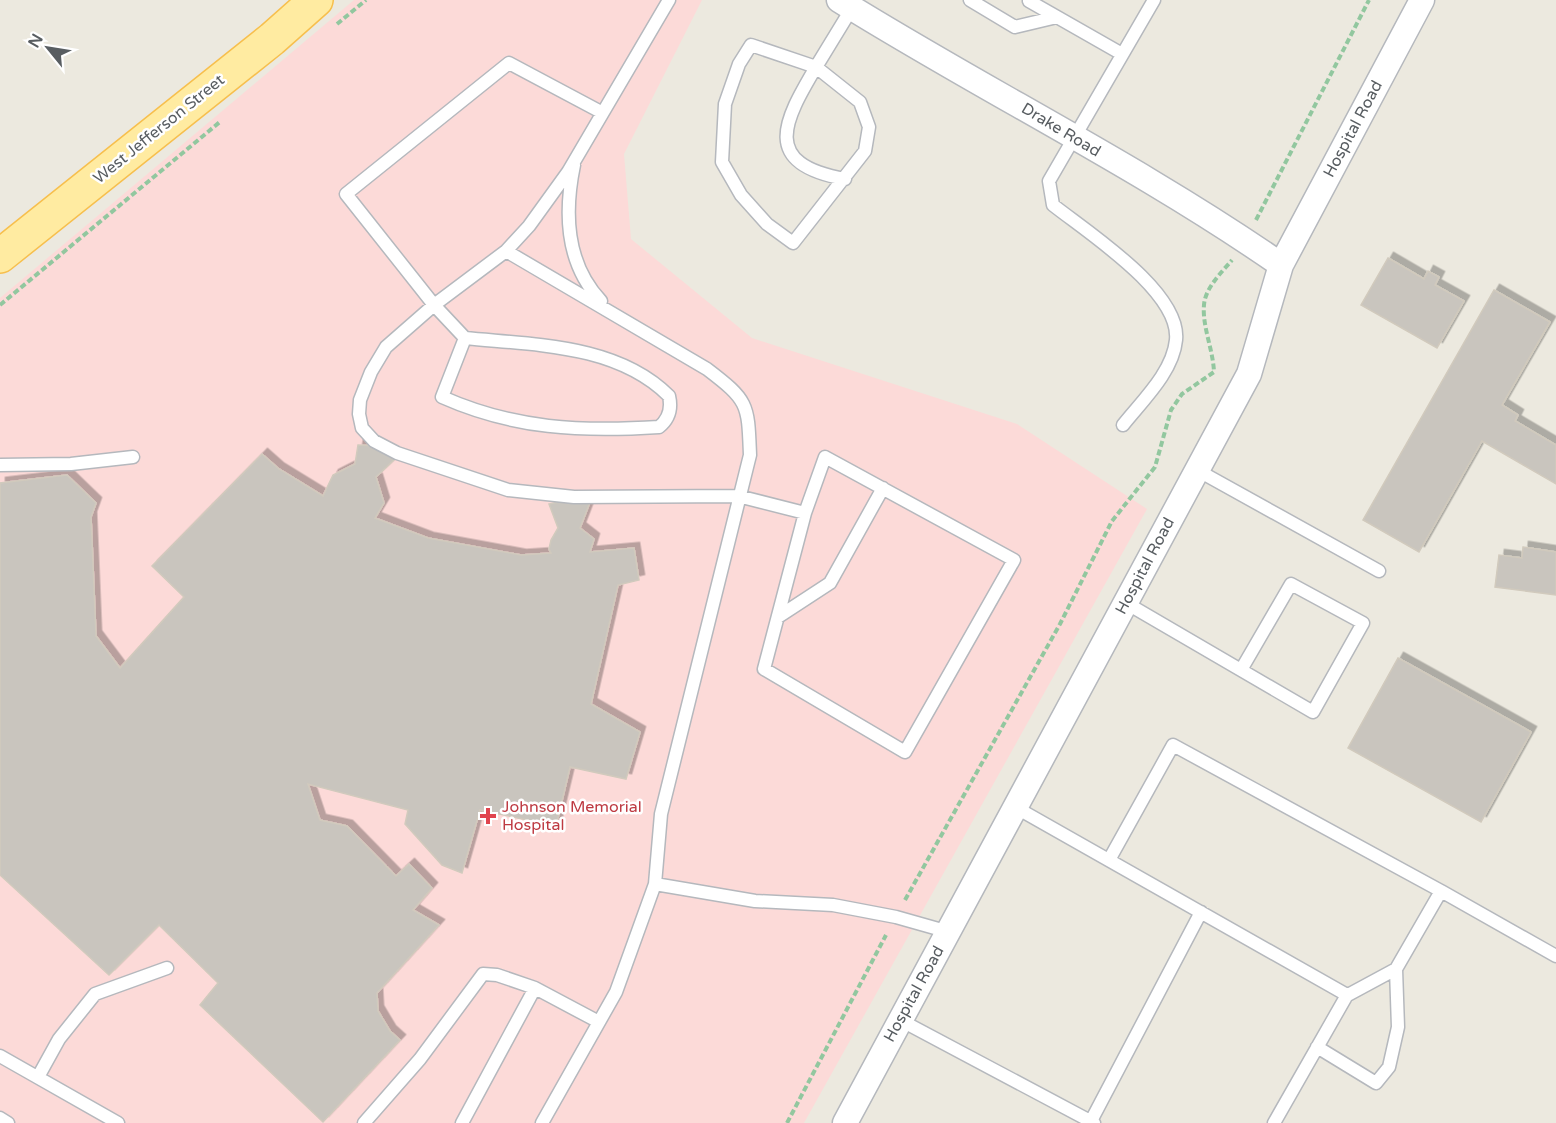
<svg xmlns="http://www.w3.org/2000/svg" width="1556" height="1123" viewBox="0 0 1556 1123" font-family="'Varela Round',sans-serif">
<defs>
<filter id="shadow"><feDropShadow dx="5.5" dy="-5.5" stdDeviation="0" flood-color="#0004"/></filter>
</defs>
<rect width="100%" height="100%" fill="#ece9df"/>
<!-- medical -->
<path fill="#fcdad8" d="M354,0H702L624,154L631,239L752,338L1017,424L1147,509L804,1123H0V298Z"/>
<!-- building -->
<path fill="#c9c5be" stroke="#d1cabd" stroke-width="1.5" filter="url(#shadow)" d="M1388,258L1424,279L1428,271L1439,277L1435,285L1464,301L1437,348L1361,305Z
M1494,290L1550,322L1502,405L1518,415L1515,421L1556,445V484L1482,441L1419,552L1363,520Z
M358,445L377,446L395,459L376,477L384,503L375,518L428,538L521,555L551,553L549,549L551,540L558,528L549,504L567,500L590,502L580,528L594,539L590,552L634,548L639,580L618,585L591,704L640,732L626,779L570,767L556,826L480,810L462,873L442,865L405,824L408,810L308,784L320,820L347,826L396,876L409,864L432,888L413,910L439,925L377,993L378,1011L390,1031L400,1040L323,1122L200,1005L218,983L159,925L109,975L0,875V483L67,475L96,503L91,517L96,636L120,668L184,597L152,566L262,454L279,469L323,496L333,475L355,464Z
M1523,547L1556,552V595L1495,587L1499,555L1522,558Z
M1398,658L1531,732L1481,822L1348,748Z"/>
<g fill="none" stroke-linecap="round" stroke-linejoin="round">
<defs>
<path id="lane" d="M669,0L568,172L529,226L506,251L707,369C749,401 748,404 750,455L661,814L655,884L755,901L833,905L896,917L949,932
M970,0L1015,27L1057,17
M1029,1L1122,54
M574,165C564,213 566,264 601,301
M845,179C760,164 784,121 816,67L860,102L869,127L865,151L793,243L767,224L741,195L722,162L725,104L739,64L751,45L816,67L852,8
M506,251L434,305L346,194L509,63L601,112
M465,338C534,345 617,344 669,396C672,409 669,419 659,427C581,432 514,429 442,397L465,338L434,305L386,347L371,372L360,400L359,414L362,428L374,441L397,453L508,490L574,497L738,496L805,513L825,457L1014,560L905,752L764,669L805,513
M1123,425C1142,401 1173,372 1176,340C1181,292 1087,232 1053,205L1049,181L1154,0
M0,465L71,464L133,457
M1197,470L1379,571
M1126,603L1313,712L1363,623L1291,584L1241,670
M778,617L830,583L883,488
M1015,807L1347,995L1274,1123
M1109,860L1173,745L1441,891
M1346,996L1396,969
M900,1020L1094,1123
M1317,1047L1376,1083L1389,1067L1398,1027L1396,969L1441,891L1556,956
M0,1056L118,1123
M38,1077L59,1039L95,994L167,968
M0,1118L8,1123
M1091,1121L1201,912
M364,1123L420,1059L483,974L497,975L535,988
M462,1123L535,988L599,1022
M542,1123L616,992L655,884"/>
<path id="street" d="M839,0C985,91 1140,167 1281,265
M845,1123L1249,374L1281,265L1422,0"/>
<path id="primary" d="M0,256L272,39L316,0"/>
</defs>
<!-- lane casing -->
<use href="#lane" stroke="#b5b8bd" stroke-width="15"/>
<!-- street casing -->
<use href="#street" stroke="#b5b8bd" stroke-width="27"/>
<!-- primary casing -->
<use href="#primary" stroke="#f7bf4d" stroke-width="36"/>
<!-- path -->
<path stroke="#92c79f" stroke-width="4" stroke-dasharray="6 3" stroke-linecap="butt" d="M337,24L366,0
M1256,220L1369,0
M0,305L221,121
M905,900L1060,624L1112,521L1155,467L1171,410L1182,394L1214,372C1213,349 1202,326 1204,305C1205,288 1222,272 1232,260
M787,1123L886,935"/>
<!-- lane -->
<use href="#lane" stroke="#fff" stroke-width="12"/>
<!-- street -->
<use href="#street" stroke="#fff" stroke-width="24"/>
<!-- primary -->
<use href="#primary" stroke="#ffeba1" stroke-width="33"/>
</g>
<!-- markers -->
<path fill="#e0444e" stroke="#fff" stroke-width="2" d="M485 807h6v6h6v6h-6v6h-6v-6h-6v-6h6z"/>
<g text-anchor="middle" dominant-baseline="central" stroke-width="5" stroke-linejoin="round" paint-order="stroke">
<!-- street labels -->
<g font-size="16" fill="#585d61" stroke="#fff">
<text transform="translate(159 129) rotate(-39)">West Jefferson Street</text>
<text transform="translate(1353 129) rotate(-62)">Hospital Road</text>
<text transform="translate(1061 130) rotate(31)">Drake Road</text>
<text transform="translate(1145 566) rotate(-62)">Hospital Road</text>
<text transform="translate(914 994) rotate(-61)">Hospital Road</text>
</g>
<!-- health labels -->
<g font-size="16" fill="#be3a42" stroke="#fff" text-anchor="start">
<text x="502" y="807">Johnson Memorial<tspan x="502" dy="18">Hospital</tspan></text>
</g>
</g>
<!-- north arrow -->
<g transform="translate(48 48) rotate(300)" stroke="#ffffff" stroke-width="4.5" paint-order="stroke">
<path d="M0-4.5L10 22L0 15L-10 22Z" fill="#585d61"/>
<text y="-9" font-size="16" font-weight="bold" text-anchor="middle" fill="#585d61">N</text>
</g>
</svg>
